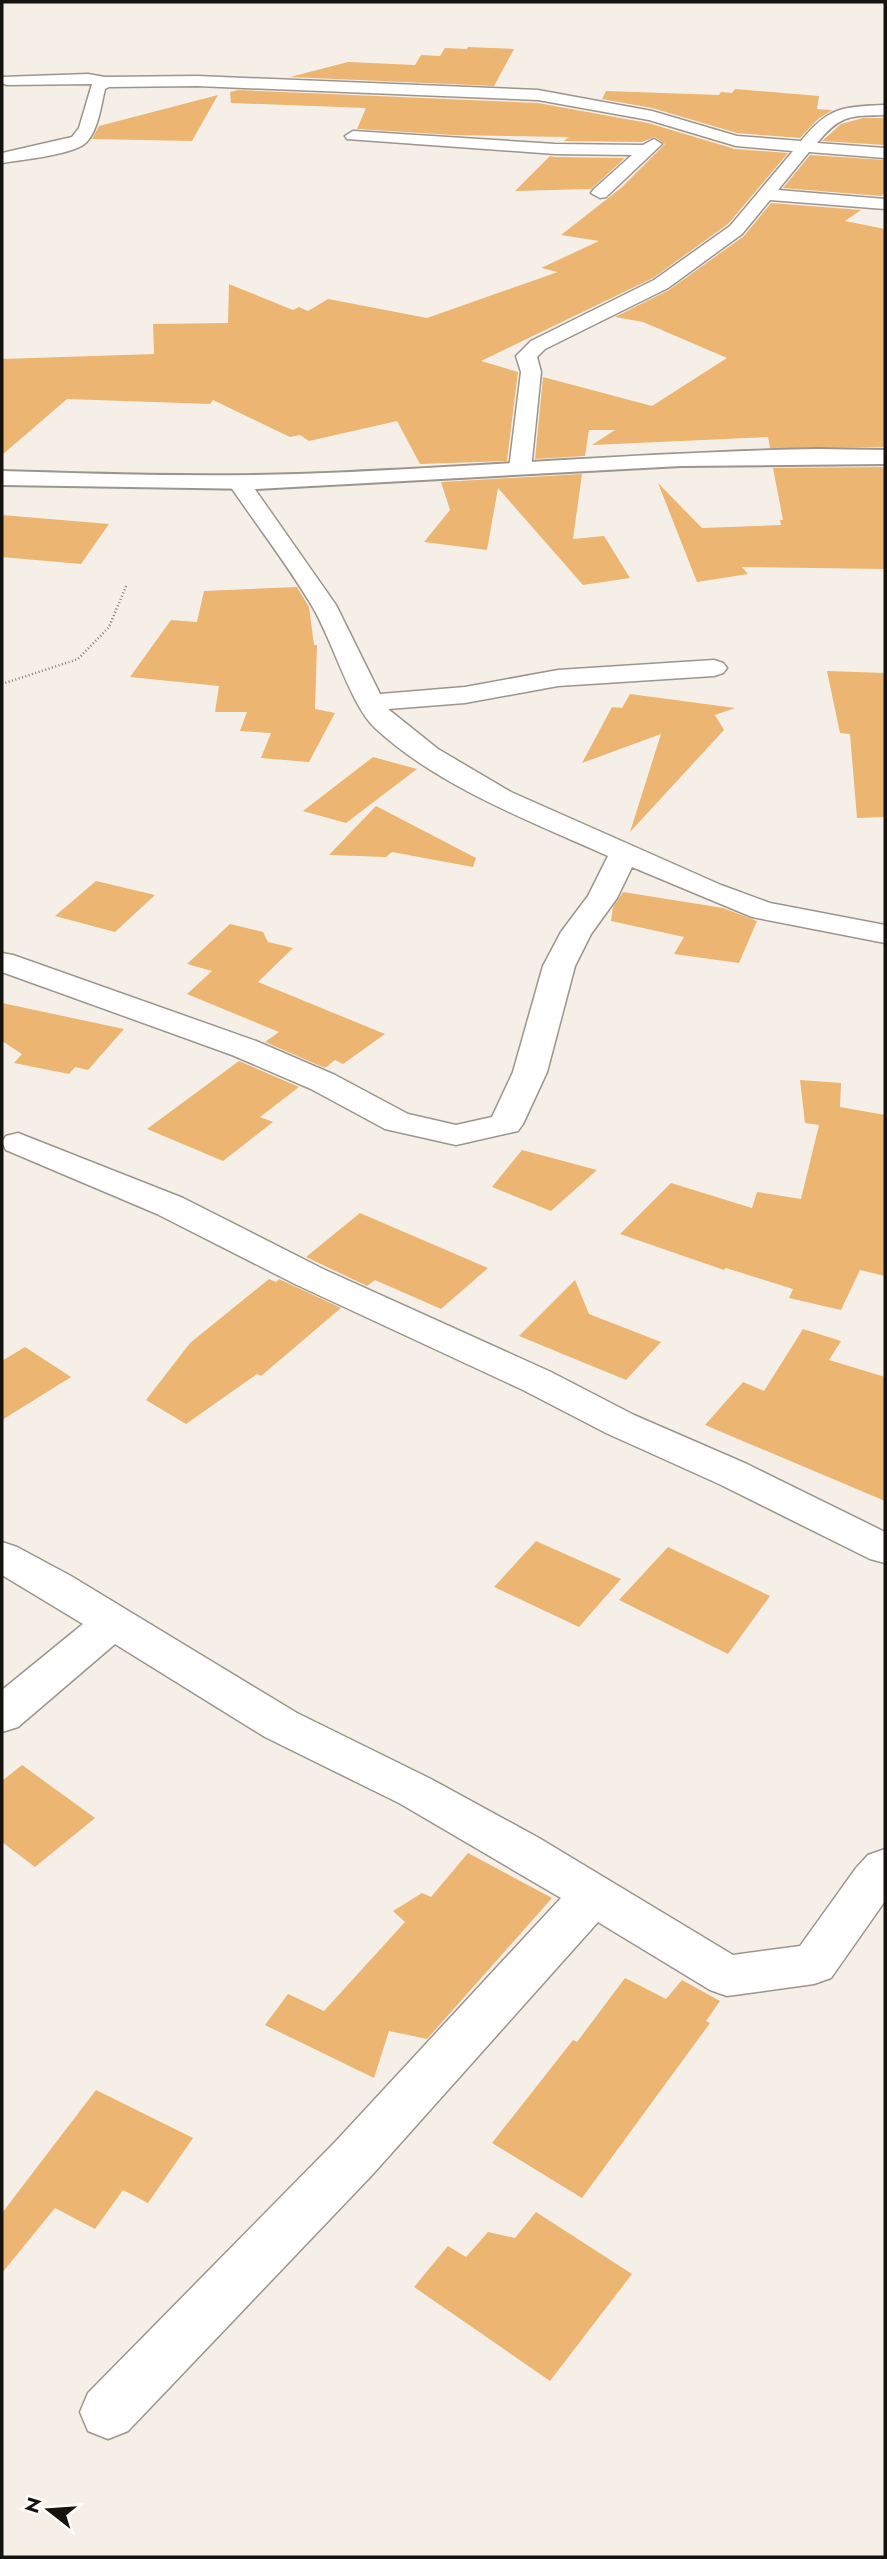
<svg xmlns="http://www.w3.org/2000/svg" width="887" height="2559" viewBox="0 0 887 2559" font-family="Jost,sans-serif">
<rect width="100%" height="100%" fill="#f6efe7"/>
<!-- building -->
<path fill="#ecb572" d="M468,47L514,49L494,86L290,77L348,62L415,65L421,55L440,56L445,48L467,49Z
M735,89L819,96L817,109L832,110L818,119L800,138L737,133L652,108L602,99L606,91L719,95L721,92L732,93Z
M238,90L538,103L648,123L735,149L788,153L728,224L653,278L481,361L518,372L507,461L420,464L397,421L309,441L300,435L290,437L213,400L210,404L67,399L2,455V359L154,354L153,324L228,323L229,284L293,310L299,307L308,311L328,299L427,318L558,272L541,268L599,241L561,235L621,188L665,144L655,137L642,142L564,141L569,137L453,135L357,129L366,108L231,103L230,92Z
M218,95L192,141L92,139L99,126Z
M863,118H885V145L822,141L841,124Z
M810,155L885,160V193L881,196L783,188Z
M550,156L555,157L625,158L591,189L515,191Z
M771,203L861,210L845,221L885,229V447L770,448L768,437L592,445L615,430H589L585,456L535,459L543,377L652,406L727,358L643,322L615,317L669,290L744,236Z
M885,467V569L742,567L748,574L697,582L658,483L702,528L781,525L780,520H783L773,468Z
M582,474L573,539L604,536L630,578L583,585L498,488L487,550L424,542L450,510L441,482Z
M2,515L109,524L81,564L2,557Z
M297,587L309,607L314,645H317L315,709L335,713L309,762L261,758L271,733L240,731L247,712H215L219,686L130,677L171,620L197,622L204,591Z
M827,671L885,673V817L857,818L850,734L840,733Z
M630,694L735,708L715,715L724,730L630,832L661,734L582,763L612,707L622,708Z
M373,757L417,769L346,823L303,811Z
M376,806L476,858L473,867L392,852L386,857L329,855Z
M96,881L155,895L115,932L55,916Z
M623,892L723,908L757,921L739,963L674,954L684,937L611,921L613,907Z
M230,924L263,932L268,942L293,948L258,982L385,1034L343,1064L335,1060L325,1068L265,1042L279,1032L187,994L212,971L187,964Z
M2,1003L124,1029L88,1070L75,1067L69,1074L14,1063L22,1054L2,1041Z
M239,1061L299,1087L260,1117L273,1122L223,1161L147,1129Z
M800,1080L841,1083L840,1107L885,1115V1276L860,1270L841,1310L789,1298L793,1289L726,1268L724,1270L620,1234L671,1183L752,1208L757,1192L801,1199L819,1125L805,1123Z
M522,1150L597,1170L551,1211L492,1187Z
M360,1213L488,1268L441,1309L375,1280L367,1286L306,1257Z
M269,1279L276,1282L279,1279L341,1308L261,1376L257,1374L186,1424L146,1400L190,1343Z
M575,1280L589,1314L661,1342L626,1380L519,1336Z
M803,1329L841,1341L829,1360L885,1377V1501L705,1425L743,1382L764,1391Z
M25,1347L71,1377L2,1420V1361Z
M536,1541L621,1579L579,1627L494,1587Z
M668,1547L770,1596L728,1654L619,1600Z
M22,1765L95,1818L35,1867L2,1842V1781Z
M468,1853L552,1898L427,2039L389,2031L374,2078L265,2025L288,1994L324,2011L405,1922L393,1911L422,1893L431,1897Z
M625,1978L666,1999L682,1980L720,2001L706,2021L710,2023L582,2198L492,2143L573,2040L577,2042Z
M96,2090L193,2138L148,2203L123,2190L95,2229L55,2208L2,2273V2213Z
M536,2212L632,2274L550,2381L414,2287L448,2246L466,2257L488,2232L515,2238Z"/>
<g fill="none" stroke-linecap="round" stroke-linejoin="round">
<defs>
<path id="street" d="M88,74L105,77L197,76L538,90L652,111L737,136L801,141C829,107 841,107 885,105V115C850,116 841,114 817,143L885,148V158L809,152L778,190L885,199V209L770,200L742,234L668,288L545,349L537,357L541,372L531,469L528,474H512L509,469L521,372L516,356L531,341L654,280L730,226L793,151L736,146L649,120L538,100L197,86L109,87L105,89C101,105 98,135 83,145C68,155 21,160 2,163V153L72,137L79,128L92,84L7,85L2,83V77Z
M353,131L555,144L643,145L654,139L662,144L606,197L600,198L591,193L594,189L632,155L555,154L347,139L345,136Z
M239,476L247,478L336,605L380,694L465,687L558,670L714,660L723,663L727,668L723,673L714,676L558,686L465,703L388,709L438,749L511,792L721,885L770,903L885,925V943L752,917L632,867L617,898L591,934L575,966L547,1072L523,1124L518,1131L456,1145L385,1129L311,1089L232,1055L2,972V953L13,955L256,1041L335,1075L408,1114L456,1125L492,1117L513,1072L543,966L561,932L588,896L608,856C532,822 437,786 375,728C351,706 332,639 312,606C287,564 256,524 228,483L231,478Z
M18,1133L183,1198L323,1269L551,1372L634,1415L747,1464L885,1532V1563L870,1559L719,1484L606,1433L523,1390L297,1285L157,1214L6,1150L2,1142L6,1136Z
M2,1542L17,1547L71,1576L297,1713L431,1779L539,1838L733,1955L800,1946L856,1868L868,1855L885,1849V1901L831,1978L814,1984L727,1996L710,1990L598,1922L373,2174L128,2431L108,2439L88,2431L80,2412L88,2393L336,2141L561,1898L399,1803L265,1737L115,1644L18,1727L2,1732V1690L83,1624L2,1575Z"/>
<path id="secondary" d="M817,449L885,450V464L681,466L256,489L2,485V471C101,474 200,477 298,474C471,468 644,452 817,449Z"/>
</defs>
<!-- street casing -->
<use href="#street" stroke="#9b958d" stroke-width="3"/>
<!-- secondary casing -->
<use href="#secondary" stroke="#9b958d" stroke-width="4"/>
<!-- path -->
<path stroke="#817d77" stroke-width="2.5" stroke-dasharray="1 2.5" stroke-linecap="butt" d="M2,684L78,659L109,627L127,584"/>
<!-- street -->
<use href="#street" fill="#fff" fill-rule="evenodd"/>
<!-- secondary -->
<use href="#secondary" fill="#fff" fill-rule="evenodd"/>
</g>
<!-- border -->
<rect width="887" height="2559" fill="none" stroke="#151310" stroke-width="7"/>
<!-- north arrow -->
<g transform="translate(49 2510) rotate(287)" stroke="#fffdfc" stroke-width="5" paint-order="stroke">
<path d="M0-5L12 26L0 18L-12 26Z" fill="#151310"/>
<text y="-10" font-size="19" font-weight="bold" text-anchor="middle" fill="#151310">N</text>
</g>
</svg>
